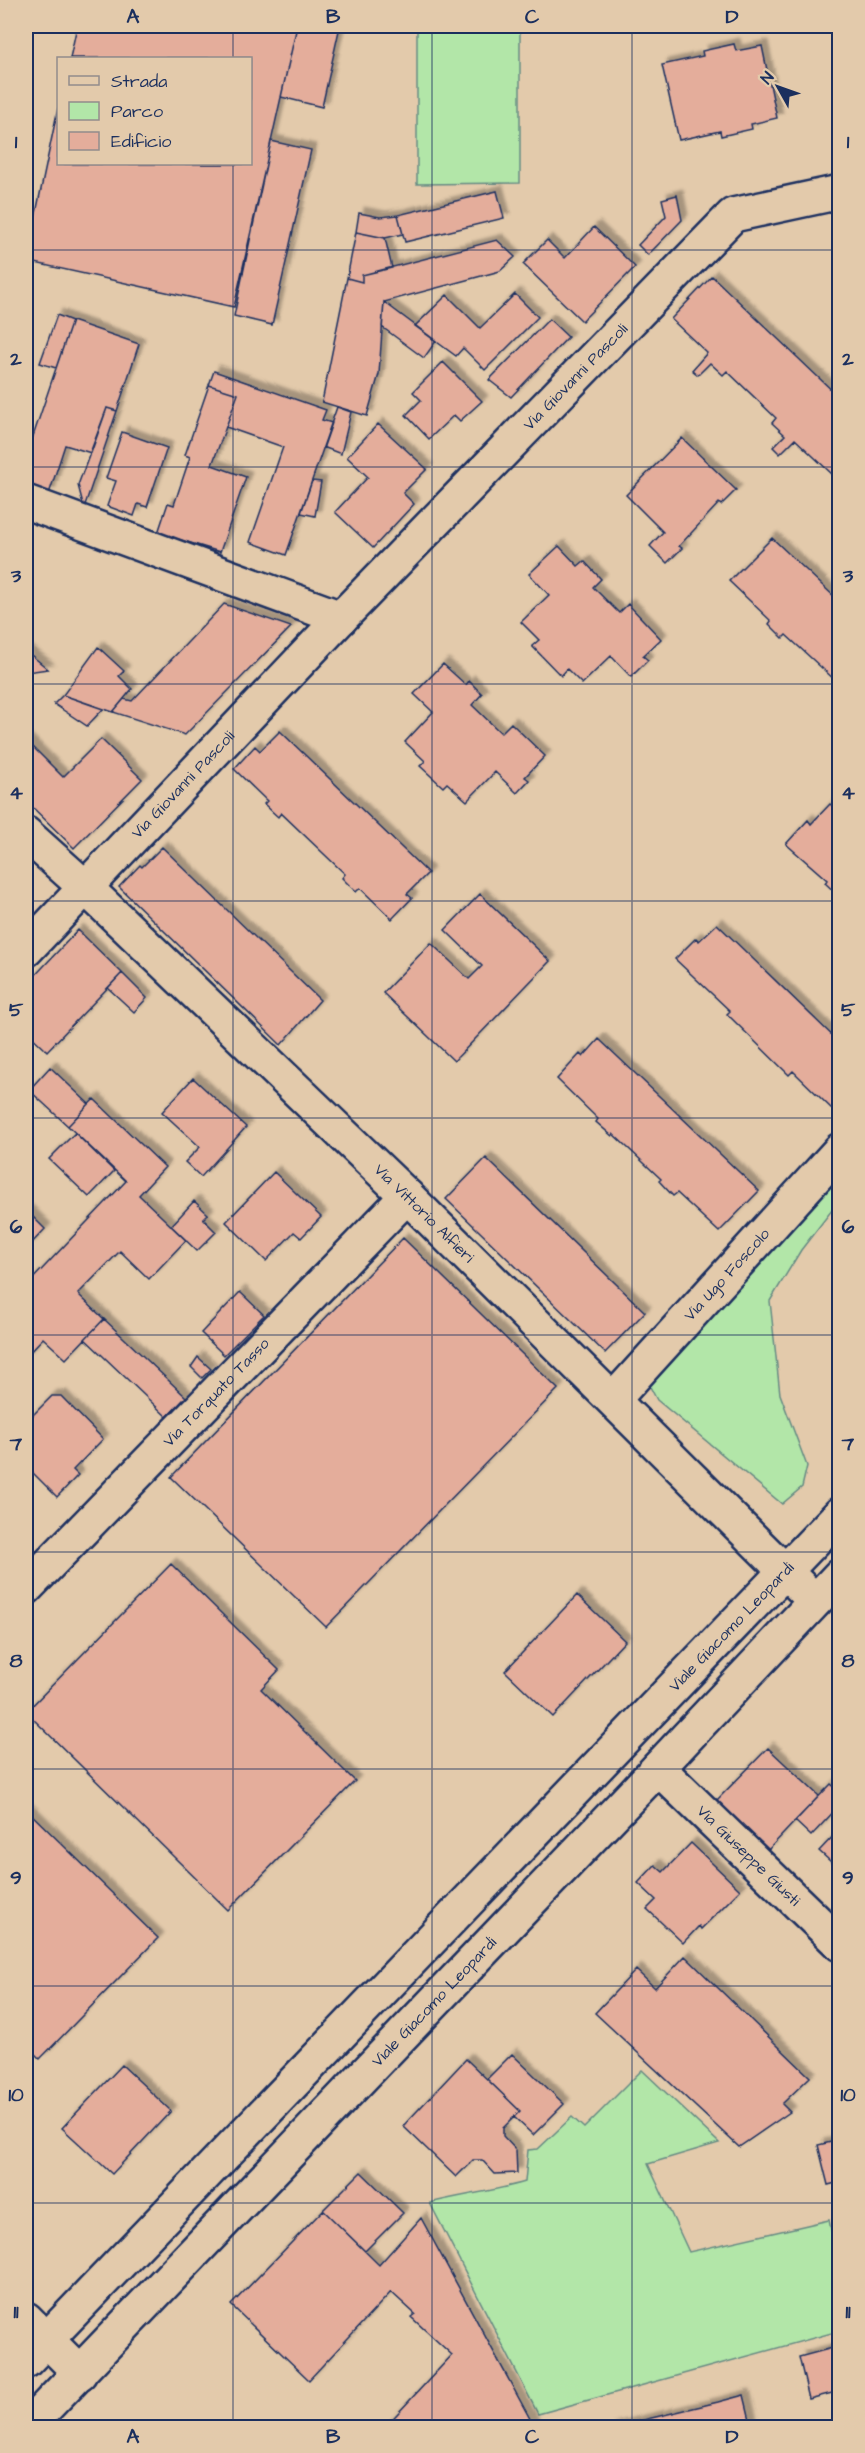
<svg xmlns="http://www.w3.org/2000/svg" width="865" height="2453" viewBox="0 0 865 2453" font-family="'Architects Daughter',sans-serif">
<defs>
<filter id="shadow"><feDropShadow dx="5.5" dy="-5.5" stdDeviation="1.5" flood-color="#0004"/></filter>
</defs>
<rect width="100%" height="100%" fill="#e3caab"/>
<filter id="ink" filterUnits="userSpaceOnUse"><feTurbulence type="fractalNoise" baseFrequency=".0167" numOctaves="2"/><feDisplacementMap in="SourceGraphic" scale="12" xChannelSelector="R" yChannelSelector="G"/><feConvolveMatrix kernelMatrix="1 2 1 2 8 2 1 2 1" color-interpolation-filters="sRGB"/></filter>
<g filter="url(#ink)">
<!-- green -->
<path fill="#b2e6a8" stroke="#668a83" stroke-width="1.5" d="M417,26H520V183L417,184Z
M839,1167V1201L801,1250L770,1301L780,1394L807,1466L802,1487L782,1504L657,1400L647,1381Z
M642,2070L719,2143L648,2164L689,2252L829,2220L839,2267V2331L538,2414L430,2203C462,2195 494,2191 525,2182L528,2150L538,2149L572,2117L584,2128Z"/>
<!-- building -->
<path fill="#e4ad9b" stroke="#1b2f5e" stroke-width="1.5" filter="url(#shadow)" d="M77,26H297L234,307L26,261L58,108V164H250V58H70Z
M297,26H340L322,107L281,97Z
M734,44L736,51L762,46L777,118L751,124L752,129L721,136L720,131L679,140L662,65L703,56L702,51Z
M271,141L311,150L272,325L234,316Z
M497,191L504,218L405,242L398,215Z
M677,195L682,220L648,255L638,245L666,216L662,199Z
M359,213L380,217L398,215L403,234L385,238L356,232Z
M594,227L635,267L582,321L523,264L547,240L565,258Z
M356,232L385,238L392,268L362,275V282L347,278Z
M497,240L515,257L500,271L384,302L379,374L367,416L322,402L347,278L362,282V275Z
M712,276L840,398V467L832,474L795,439L780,454L773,447L785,435L772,423L776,418L727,371L723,375L710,363L698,375L692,370L707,353L671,319Z
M515,294L538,317L485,370L463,348L456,356L415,326L447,295L480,328Z
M384,302L436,341L424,358L382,327Z
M57,315L72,321L56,368L40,363Z
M549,319L568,337L511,397L489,380Z
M72,321L139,344L118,408L117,411L107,408L91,453L65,445L49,494L26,486V457Z
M443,362L482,401L460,421L454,415L429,439L406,415L421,400L413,392Z
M214,371L326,410L322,420L332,423L286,555L250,542L283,447L226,427L238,394L209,385Z
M209,385L238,394L212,465L246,477L220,552L158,533L168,503L174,505L190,457L185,455Z
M337,407L351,412L341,454L323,447Z
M107,408L117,411L84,508L78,485Z
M378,424L427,469L403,493L414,504L373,548L335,512L368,477L347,457Z
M122,432L167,448L147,507L138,504L134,516L107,506L116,481L106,478Z
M682,438L736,490L721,505L719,503L679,546L682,548L667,563L650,546L663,532L626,495Z
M312,481L321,482L315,516L301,513Z
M772,538L840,602V691L833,685L836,681L786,635L783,638L769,624L771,621L729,581Z
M559,546L578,566L584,561L601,579L593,587L619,613L628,604L661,639L643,656L648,660L631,677L611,656L582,684L567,669L561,676L532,646L539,640L521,622L549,595L529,574Z
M224,604L291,627L185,735L113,712L124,699L132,701Z
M98,647L124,671L119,676L132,689L113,712L63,695Z
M26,651L48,669L27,672Z
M443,664L466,685L469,681L482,694L472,705L501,733L511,723L545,756L525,777L529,780L517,793L495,772L467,801L447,783L443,787L420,766L425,761L405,742L433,712L414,694Z
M63,695L103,709L87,726L54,704Z
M280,731L428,873L407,894L412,898L392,919L360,888L356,892L342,878L345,874L281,813L278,817L264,804L267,801L234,769L255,746L260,751Z
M101,739L142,779L74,848L26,801V740L63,777Z
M830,804L840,812V897L825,883L827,880L786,844L808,820L811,824Z
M162,847L320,1000L281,1045L119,887L140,865L142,867Z
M480,894L550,961L454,1061L383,993L431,943L469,979L482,966L445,930Z
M717,924L840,1043V1102L832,1109L793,1071L789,1075L727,1014L730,1011L675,959L696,938L699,941Z
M78,930L122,973L47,1051L26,1031V985Z
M122,973L147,998L134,1012L108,988Z
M599,1039L759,1191L719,1232L677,1193L673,1196L659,1181L661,1179L613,1134L612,1136L596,1122L598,1119L557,1079L580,1054L583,1057Z
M50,1067L89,1104L68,1126L29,1090Z
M193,1078L246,1127L201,1177L185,1162L200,1147L162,1112Z
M94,1099L165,1167L139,1195L186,1240L149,1279L120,1251L78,1294L104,1319L66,1359L43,1338L26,1356V1286L126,1181L68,1126Z
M75,1133L114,1171L89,1197L49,1159Z
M486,1158L645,1312L605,1353L446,1199Z
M274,1172L321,1217L301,1238L294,1232L266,1261L226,1222Z
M194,1201L208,1214L203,1219L216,1232L197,1251L171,1226Z
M26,1210L45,1229L28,1247L26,1245Z
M403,1238L558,1389L326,1627L171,1477Z
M240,1292L264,1315L224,1355L201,1333Z
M104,1319L186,1397L167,1417L85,1339Z
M198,1357L211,1369L202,1378L191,1367Z
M52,1396H61L103,1439L73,1470L78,1475L57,1497L26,1466V1422Z
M171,1564L279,1670L261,1689L355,1781L228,1910L26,1712Z
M577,1595L625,1641L553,1717L505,1671Z
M768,1748L819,1796L768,1850L716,1801Z
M831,1784L840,1792V1805L811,1836L795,1821Z
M26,1809L158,1938L40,2059L26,2045Z
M840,1829V1870L819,1851Z
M691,1843L740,1890L701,1929L699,1926L683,1943L647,1909L656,1900L638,1883L655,1865L663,1872Z
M685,1956L810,2077L782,2104L790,2112L739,2147L595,2013L636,1970L655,1988Z
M512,2054L564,2104L533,2135L514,2117L520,2111L487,2079Z
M466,2059L520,2111L503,2128V2136L516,2150L517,2173L495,2174L482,2160H473L456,2177L403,2126Z
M122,2065L171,2111L112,2174L62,2128Z
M840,2140V2182L828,2185L818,2145Z
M361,2172L403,2213L365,2251L323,2210Z
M323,2210L379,2265L421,2218L535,2428H384L452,2355L411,2317L415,2314L391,2292L309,2380L231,2305Z
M840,2346V2391L809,2399L799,2357Z
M744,2395L752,2428H610L718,2402Z"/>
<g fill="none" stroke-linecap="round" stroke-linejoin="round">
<defs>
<g id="street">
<path d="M26,502L341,618"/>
<path id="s1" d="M26,834L86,888L407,1196L815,1601"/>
<path id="s2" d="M26,950L341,618L733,215L840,192"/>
<path id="s3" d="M614,1399L840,1150"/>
<path id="s4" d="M26,1588L407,1196"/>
<path id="s5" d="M658,1768L840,1944"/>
<path d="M26,2319L80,2373"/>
</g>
<g id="secondary">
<path id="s6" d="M26,2361L840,1514"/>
<path id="s7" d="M26,2428L658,1768L840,1575"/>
</g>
</defs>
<!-- street casing -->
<use href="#street" stroke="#1b2f5e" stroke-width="38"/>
<!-- secondary casing -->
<use href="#secondary" stroke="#1b2f5e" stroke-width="38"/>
<!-- street -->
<use href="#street" stroke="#e3caab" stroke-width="33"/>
<!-- secondary -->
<use href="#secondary" stroke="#e3caab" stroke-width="33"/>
</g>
</g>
<!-- grid -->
<path fill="none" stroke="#1b2f5e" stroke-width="1.5" stroke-opacity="0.55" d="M233,26V58M432,26V2428M632,26V2428M233,164V2428M26,250H840M26,467H840M26,684H840M26,901H840M26,1118H840M26,1335H840M26,1552H840M26,1769H840M26,1986H840M26,2203H840"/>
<g text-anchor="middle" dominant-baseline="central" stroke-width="4.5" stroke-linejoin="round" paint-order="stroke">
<!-- street labels -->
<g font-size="16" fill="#1b2f5e" stroke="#e3caab">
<text stroke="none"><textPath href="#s2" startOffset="794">Via Giovanni Pascoli</textPath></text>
<text stroke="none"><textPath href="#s2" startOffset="228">Via Giovanni Pascoli</textPath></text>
<text stroke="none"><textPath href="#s1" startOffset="550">Via Vittorio Alfieri</textPath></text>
<text stroke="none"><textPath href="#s3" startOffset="168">Via Ugo Foscolo</textPath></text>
<text stroke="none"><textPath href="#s4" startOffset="273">Via Torquato Tasso</textPath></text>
<text stroke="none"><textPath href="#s6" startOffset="1018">Viale Giacomo Leopardi</textPath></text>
<text stroke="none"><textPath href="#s5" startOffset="126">Via Giuseppe Giusti</textPath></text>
<text stroke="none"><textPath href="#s7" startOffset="590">Viale Giacomo Leopardi</textPath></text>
</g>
</g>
<!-- margin -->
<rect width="865" height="2453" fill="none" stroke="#e3caab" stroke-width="66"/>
<!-- legend -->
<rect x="57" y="57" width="195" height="108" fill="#e3caab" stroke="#938c8c" stroke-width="1.5"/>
<rect x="69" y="76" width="30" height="9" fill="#e3caab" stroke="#938c8c" stroke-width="1.5"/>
<text x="111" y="87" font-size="18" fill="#1b2f5e">Strada</text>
<rect x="69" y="102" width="30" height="18" fill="#b2e6a8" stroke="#938c8c" stroke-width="1.5"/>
<text x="111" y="117" font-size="18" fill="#1b2f5e">Parco</text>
<rect x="69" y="132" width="30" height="18" fill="#e4ad9b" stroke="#938c8c" stroke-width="1.5"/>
<text x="111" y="147" font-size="18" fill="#1b2f5e">Edificio</text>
<!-- north arrow -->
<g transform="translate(778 87) rotate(310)" stroke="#e3caab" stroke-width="4.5" paint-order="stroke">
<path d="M0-4.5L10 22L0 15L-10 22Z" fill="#1b2f5e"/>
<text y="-9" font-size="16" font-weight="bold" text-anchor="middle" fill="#1b2f5e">N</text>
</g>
<rect x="33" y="33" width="799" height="2387" fill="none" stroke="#1b2f5e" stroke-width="2"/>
<g font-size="20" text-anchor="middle" font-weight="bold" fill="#1b2f5e">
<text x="133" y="23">A</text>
<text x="333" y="23">B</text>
<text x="532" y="23">C</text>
<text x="732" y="23">D</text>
<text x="16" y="148">1</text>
<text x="848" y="148">1</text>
<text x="16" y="365">2</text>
<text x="848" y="365">2</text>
<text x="16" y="582">3</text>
<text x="848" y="582">3</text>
<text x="16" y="799">4</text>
<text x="848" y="799">4</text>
<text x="16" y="1016">5</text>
<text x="848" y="1016">5</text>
<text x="16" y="1233">6</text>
<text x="848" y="1233">6</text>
<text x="16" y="1450">7</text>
<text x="848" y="1450">7</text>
<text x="16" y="1667">8</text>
<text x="848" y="1667">8</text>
<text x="16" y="1884">9</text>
<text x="848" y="1884">9</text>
<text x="16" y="2101">10</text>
<text x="848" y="2101">10</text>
<text x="16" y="2318">11</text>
<text x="848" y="2318">11</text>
<text x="133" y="2443">A</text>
<text x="333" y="2443">B</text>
<text x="532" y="2443">C</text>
<text x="732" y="2443">D</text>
</g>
</svg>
